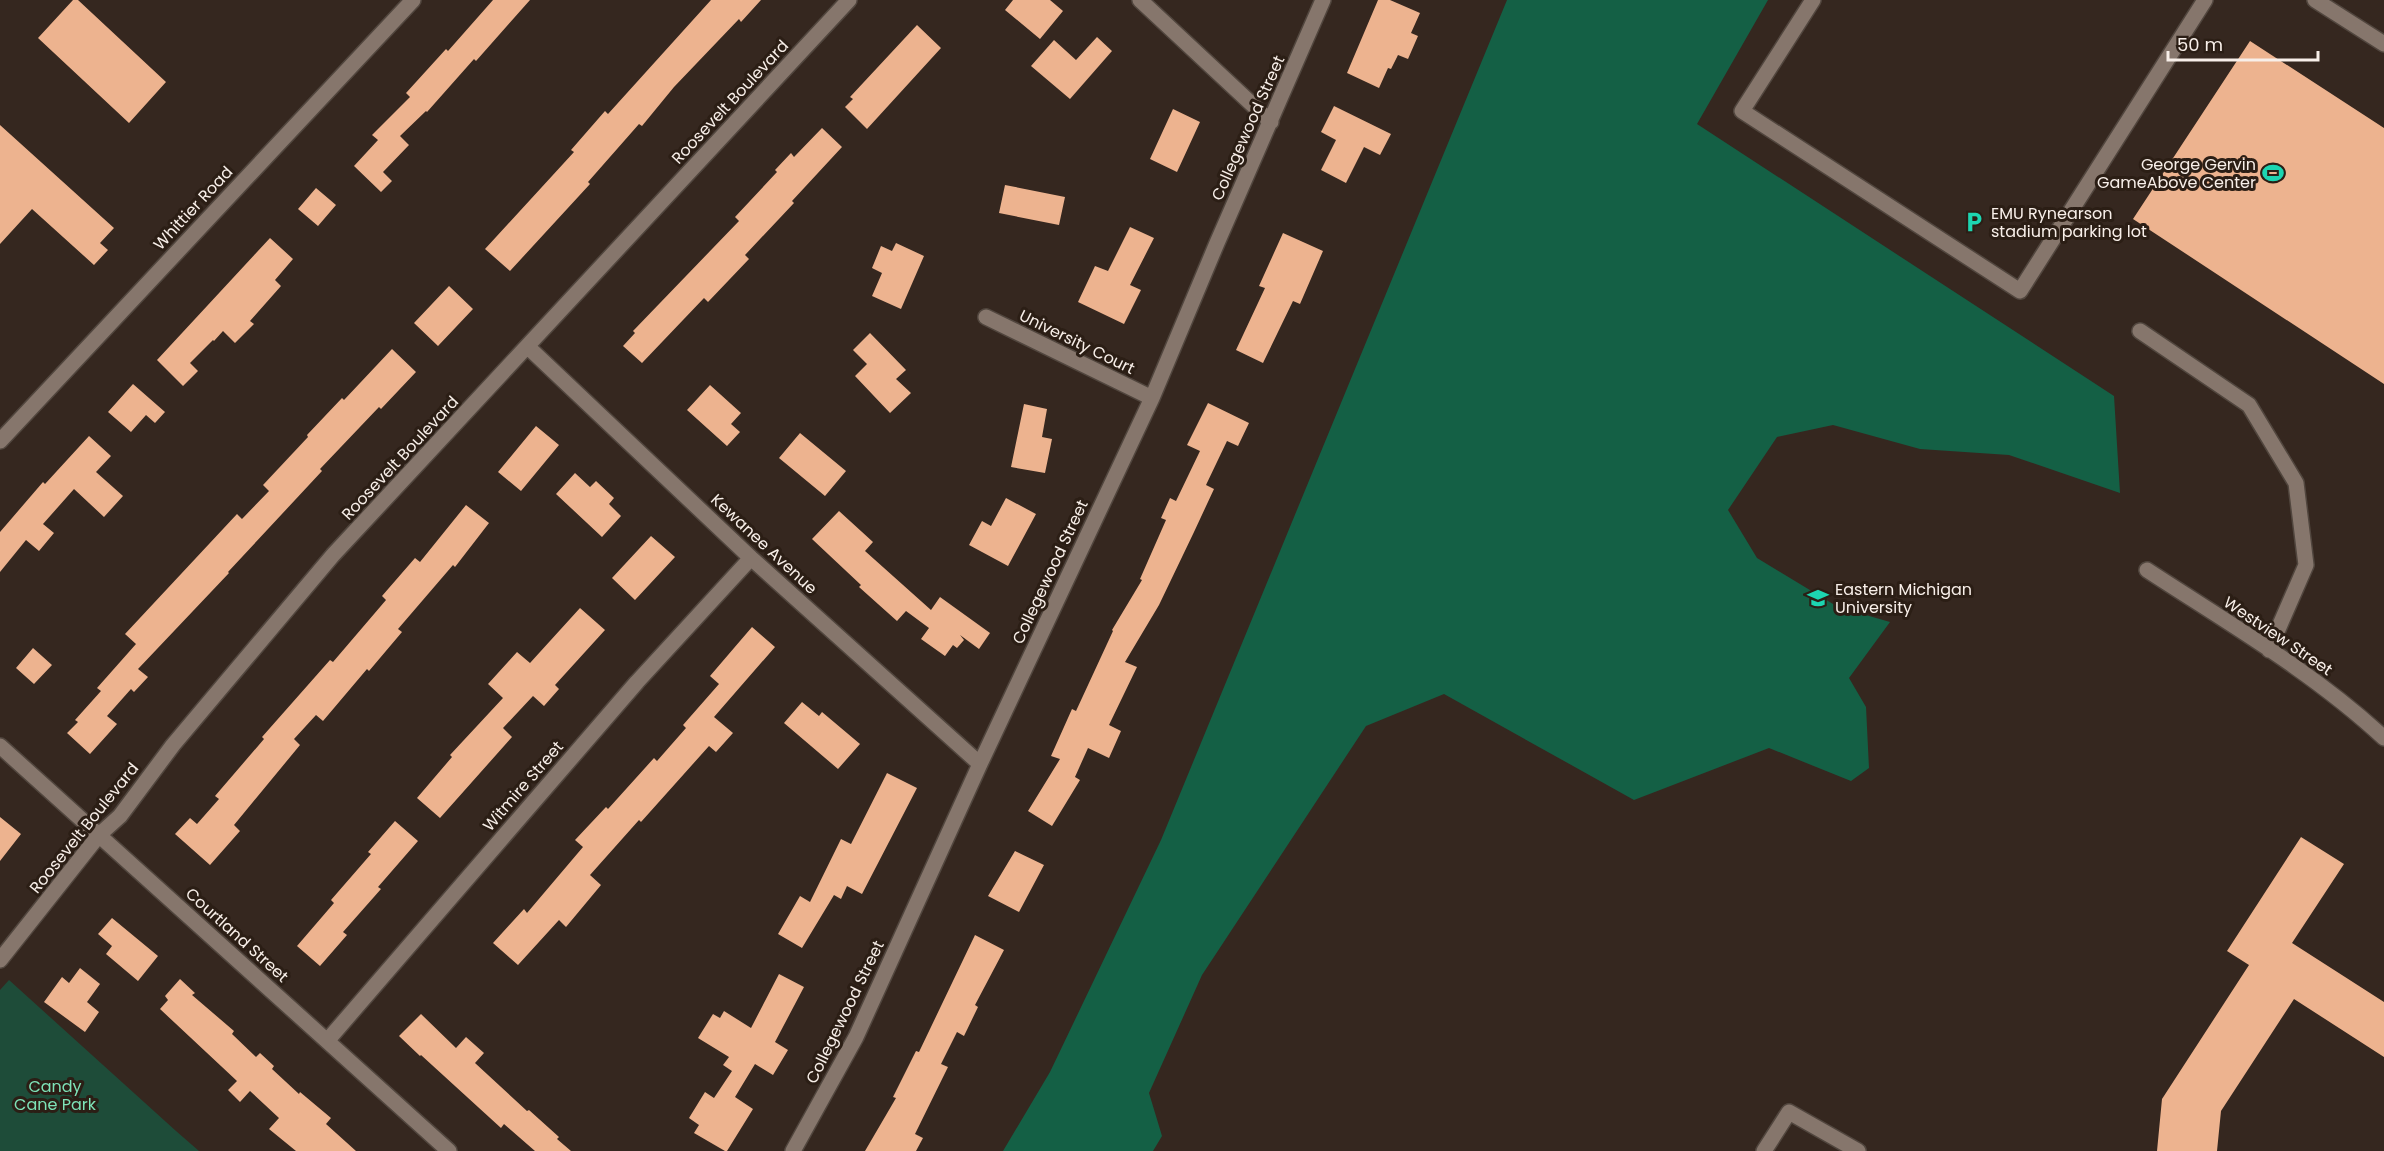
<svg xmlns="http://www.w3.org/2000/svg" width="2384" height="1151" viewBox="0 0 2384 1151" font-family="Poppins,sans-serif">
<rect width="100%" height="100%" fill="#35271f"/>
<!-- green -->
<path fill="#1e4c39" d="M9,980L176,1131L199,1151H0V990Z"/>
<!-- forest -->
<path fill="#146045" d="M1507,0H1768L1697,124L2114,396L2120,493L2009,455L1920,449L1833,425L1777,437L1728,510L1757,558L1838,607L1890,622L1849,678L1866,707L1869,768L1851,781L1769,748L1634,800L1444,694L1366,726L1202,975L1149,1093L1162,1136L1153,1151H1003L1050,1072L1161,840Z"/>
<!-- building -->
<path fill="#edb38f" d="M73,0H78L166,82L129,123L38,38Z
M493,0H530L476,61L474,59L427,112L426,111L400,136L409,145L383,172L392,181L381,192L354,166L378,140L372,135L410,97L406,93L446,49L448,51Z
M711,0H761L741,22L739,19L674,87L642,126L639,124L588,182L590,184L510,271L485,249L574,152L571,150L605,111L608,114Z
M1013,0H1050L1063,11L1040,39L1005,10Z
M1378,0H1390L1420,13L1411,33L1418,36L1408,59L1398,55L1391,69L1388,68L1379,88L1347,73Z
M917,25L941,48L867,129L845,107L853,99L850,97Z
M1097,37L1112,51L1070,99L1031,66L1054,40L1076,60Z
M2250,41L2384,128V384L2133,219Z
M1334,106L1391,134L1380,155L1364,147L1346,183L1321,170L1336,140L1321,132Z
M1173,109L1200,122L1177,172L1150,159Z
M0,125L114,228L100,243L108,250L94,265L32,209L0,244Z
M822,128L842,147L792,201L794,203L745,255L749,259L708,302L704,298L642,363L623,346L635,333L633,331L739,221L735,217L777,172L775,170L791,153L794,157Z
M1005,185L1065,197L1059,225L999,213Z
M316,188L336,205L318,226L298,209Z
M1130,227L1154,238L1130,285L1141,290L1124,324L1078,302L1095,266L1108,271Z
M1283,233L1323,251L1300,304L1293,301L1263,363L1236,350L1265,288L1259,286Z
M270,238L293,259L275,280L281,286L250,321L254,324L235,343L223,331L214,341L213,340L190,363L198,371L183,386L157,360Z
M896,243L924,256L901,309L872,296L882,273L872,268L881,246L892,251Z
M449,286L473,309L438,346L414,323Z
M870,333L906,370L896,379L911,393L890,413L855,376L867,364L853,350Z
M392,349L416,372L381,409L379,407L320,469L322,471L228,572L229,573L138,669L148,677L134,692L131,689L107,716L117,724L90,754L67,733L78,722L75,720L101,691L97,688L136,644L125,634L237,514L242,519L269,491L263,485L308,437L307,435L342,398L344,400Z
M133,384L165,412L155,423L146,415L131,432L108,412Z
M710,385L741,413L731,424L740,432L727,446L687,410Z
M1208,403L1249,423L1238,446L1227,441L1206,485L1214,489L1194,532L1159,605L1125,662L1137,667L1109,725L1121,731L1109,758L1088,748L1075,777L1080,780L1052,826L1028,811L1060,759L1051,756L1072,709L1076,711L1113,631L1112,630L1142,580L1140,579L1166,520L1161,518L1170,498L1176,501L1200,451L1187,445Z
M1024,404L1047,409L1042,437L1052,439L1045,473L1011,467Z
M536,426L559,445L521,491L498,472Z
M800,433L846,471L825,496L779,458Z
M89,436L111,456L96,472L123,496L104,517L74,489L43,524L54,533L39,551L26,540L0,572V532L43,482L45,484Z
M575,473L590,487L596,481L614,498L609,504L621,516L602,537L556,494Z
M1006,498L1036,514L1008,566L969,545L982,521L991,526Z
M466,505L489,523L455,567L453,565L398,629L402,632L369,671L367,669L323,721L316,715L294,739L300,745L234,825L240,831L210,865L175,834L190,818L197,824L219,799L215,796L264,739L262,737L330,660L333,662L386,600L382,596L415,558L420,562Z
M839,511L873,542L865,551L931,610L940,597L990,633L979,649L960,635L964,640L957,648L953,645L945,656L921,639L929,628L906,611L897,621L859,587L861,585L812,539Z
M651,536L675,557L635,600L612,578Z
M580,608L605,630L555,685L559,689L544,706L533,696L503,728L512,737L440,818L417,798L452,757L450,755L503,698L488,684L517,652L530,663Z
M752,627L775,647L714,717L733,733L716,752L709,746L641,822L639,820L590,875L601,885L566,927L559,920L518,965L493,943L524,909L527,913L583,847L575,840L606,807L608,809L654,758L657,761L686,728L683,725L719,684L710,676Z
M33,648L52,665L34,684L16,668Z
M802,702L819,716L822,712L860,744L838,769L784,723Z
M887,773L917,788L862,894L847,886L841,899L834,895L802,948L778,934L800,896L810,902L841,839L851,844Z
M0,817L21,834L0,861Z
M395,821L418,841L378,887L381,889L343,932L347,935L320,966L297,946L334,903L331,900L371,854L368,852Z
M2301,837L2344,864L2292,943L2384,1002V1057L2294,999L2221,1111L2217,1151H2157L2162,1099L2249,965L2227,951Z
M1015,851L1044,865L1019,912L988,896Z
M112,918L158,956L138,981L106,954L112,946L98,934Z
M975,935L1004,950L975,1005L978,1007L964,1036L957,1032L941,1064L948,1067L915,1134L923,1138L916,1151H865L896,1098L893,1097L916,1051L919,1052Z
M80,968L100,984L87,1002L99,1012L85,1032L44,1002L62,977L69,983Z
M779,974L804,987L775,1042L788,1050L773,1075L755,1064L735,1097L753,1109L727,1151H725L694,1133L699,1125L689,1118L705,1092L714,1098L732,1071L723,1065L729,1057L698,1038L713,1014L720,1018L724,1011L751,1028Z
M180,979L195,993L192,995L234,1031L232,1034L256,1057L260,1053L274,1066L272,1069L299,1094L300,1092L331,1118L326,1124L356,1151H296L269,1129L279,1118L250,1091L240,1102L228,1090L237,1081L160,1009L168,1000L165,996Z
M421,1014L456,1048L466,1037L484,1053L475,1063L527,1111L529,1110L559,1137L557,1139L571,1151H535L504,1124L501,1128L421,1055L420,1056L399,1036Z"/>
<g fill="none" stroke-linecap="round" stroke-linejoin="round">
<defs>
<path id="minor" d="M1140,0L1271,122
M1813,0L1742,111L2020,291L2205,0
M2315,0L2384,44
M986,317L1152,398
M2140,331L2249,405L2296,483L2306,565L2269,650
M528,347L751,558L980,764
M0,441L413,0
M2147,570C2228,623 2313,672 2384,738
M0,746L449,1151
M0,960L99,835L120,816L173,745L333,555L849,0
M327,1041L637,682L751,558
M793,1151L856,1037L980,764L1152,398L1217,243L1323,0
M1764,1151L1789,1112L1858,1151"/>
</defs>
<!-- minor casing -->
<use href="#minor" stroke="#51463e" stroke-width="18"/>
<!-- minor -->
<use href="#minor" stroke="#86766c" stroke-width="15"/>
</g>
<!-- icons -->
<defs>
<symbol id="stadium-bare" viewBox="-9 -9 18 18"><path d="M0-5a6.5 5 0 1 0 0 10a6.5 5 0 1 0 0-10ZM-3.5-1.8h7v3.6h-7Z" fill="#1dd5b1" stroke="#2b1e15" stroke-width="2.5" paint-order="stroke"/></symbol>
<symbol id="parking-bare" viewBox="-9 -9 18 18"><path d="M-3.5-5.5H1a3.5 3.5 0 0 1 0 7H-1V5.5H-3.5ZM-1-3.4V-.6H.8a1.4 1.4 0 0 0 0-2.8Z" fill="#1dd5b1" stroke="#2b1e15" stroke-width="2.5" paint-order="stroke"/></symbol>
<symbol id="university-bare" viewBox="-9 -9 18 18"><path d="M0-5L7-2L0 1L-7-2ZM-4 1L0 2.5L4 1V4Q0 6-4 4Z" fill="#1dd5b1" stroke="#2b1e15" stroke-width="2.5" paint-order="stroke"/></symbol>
</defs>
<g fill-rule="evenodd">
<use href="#stadium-bare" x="2258" y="158" width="30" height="30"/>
<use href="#parking-bare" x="1959" y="207" width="30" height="30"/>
<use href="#university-bare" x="1803" y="583" width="30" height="30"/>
</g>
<g text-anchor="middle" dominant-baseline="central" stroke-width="6" stroke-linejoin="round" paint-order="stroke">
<!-- street labels -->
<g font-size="16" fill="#f8efe9" stroke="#2b1e15">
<text transform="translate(730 102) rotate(-47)">Roosevelt Boulevard</text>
<text transform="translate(1248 128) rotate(-66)">Collegewood Street</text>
<text transform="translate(193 208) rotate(-47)">Whittier Road</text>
<text transform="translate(1077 342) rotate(26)">University Court</text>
<text transform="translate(400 458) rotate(-47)">Roosevelt Boulevard</text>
<text transform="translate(764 544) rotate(43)">Kewanee Avenue</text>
<text transform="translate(1050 572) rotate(-65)">Collegewood Street</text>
<text transform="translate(2278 636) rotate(34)">Westview Street</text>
<text transform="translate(523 786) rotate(-49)">Witmire Street</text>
<text transform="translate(84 828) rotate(-51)">Roosevelt Boulevard</text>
<text transform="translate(237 935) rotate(42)">Courtland Street</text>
<text transform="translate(845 1012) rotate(-64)">Collegewood Street</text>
</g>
<!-- poi labels -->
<g font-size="16" fill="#f8efe9" stroke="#2b1e15" text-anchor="start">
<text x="2256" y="164" text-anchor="end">George Gervin<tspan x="2256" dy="18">GameAbove Center</tspan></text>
<text x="1991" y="213">EMU Rynearson<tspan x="1991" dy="18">stadium parking lot</tspan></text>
<text x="1835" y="589">Eastern Michigan<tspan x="1835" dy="18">University</tspan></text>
</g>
<!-- park labels -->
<g font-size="16" fill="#7ee3b8" stroke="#2b1e15">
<text x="55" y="1086">Candy<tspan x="55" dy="18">Cane Park</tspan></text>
</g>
</g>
<!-- scale -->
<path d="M2168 51v9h150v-9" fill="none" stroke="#f8efe9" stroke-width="3"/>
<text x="2177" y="51" font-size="18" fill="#f8efe9" stroke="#2b1e15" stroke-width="4.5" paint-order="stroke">50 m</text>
</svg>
